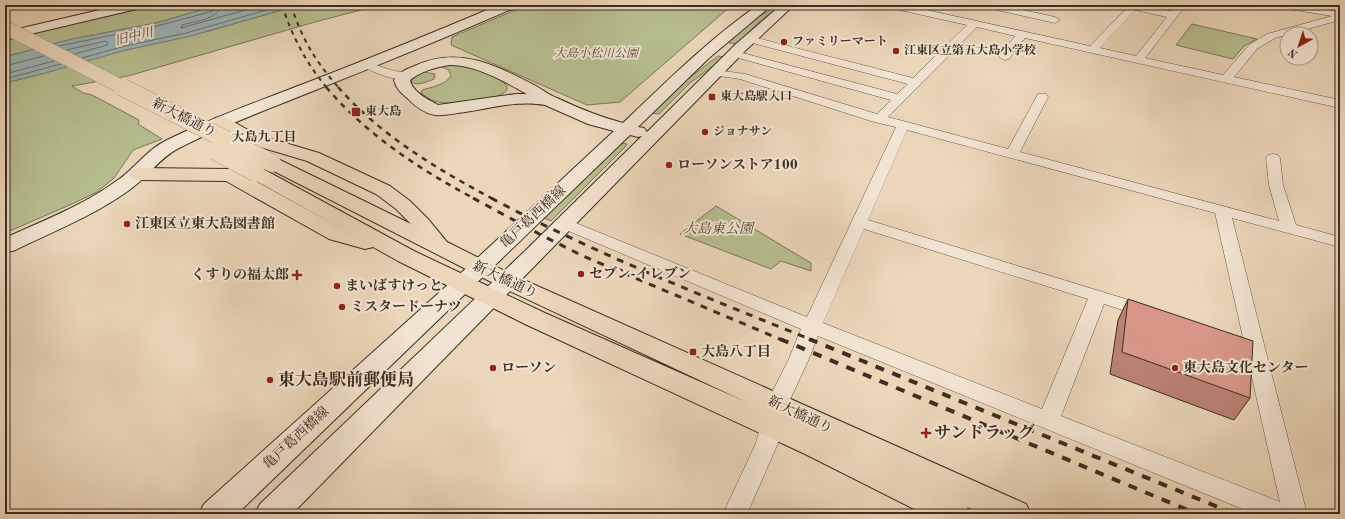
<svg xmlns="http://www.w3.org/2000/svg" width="1345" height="519" viewBox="0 0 1345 519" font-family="'Old Standard TT','Noto Serif JP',serif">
<rect width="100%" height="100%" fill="#ebd6b9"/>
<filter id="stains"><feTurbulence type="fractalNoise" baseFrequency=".005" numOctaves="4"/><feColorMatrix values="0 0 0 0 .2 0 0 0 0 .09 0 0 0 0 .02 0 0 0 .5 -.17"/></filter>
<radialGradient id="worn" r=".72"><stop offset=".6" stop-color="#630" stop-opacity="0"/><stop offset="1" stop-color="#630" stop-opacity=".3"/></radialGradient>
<!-- green -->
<path fill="#b7be90" stroke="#7a7659" d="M152,5H218L156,23L72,39L5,57V40Z
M299,5H380L315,22L128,76L72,86L83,93L92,95L139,120L138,124L162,139L133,150L114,178L97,192L72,204L5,233V83L45,73L96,57L209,31Z
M527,5H732L620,102L587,105L451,45L452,37Z
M774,8H777L759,22L737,44L725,42L746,24Z
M1192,24L1257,39L1244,46L1233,59L1176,45Z
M718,56L725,57L690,83L659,114L652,113L689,78Z
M443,63L469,66L501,80L507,86V90C497,102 449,106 434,101C429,99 425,96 421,93L422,90C432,87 445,85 451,76L449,70L437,65Z
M423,72L435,74L434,79C427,82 418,86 411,82L414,76Z
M622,143L627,144L625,147L551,221L544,218Z
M716,206L811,263V271L781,261L771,269L680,234Z"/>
<!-- water -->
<path fill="#9cb6ba" stroke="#767f7d" d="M218,5H299L187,37L126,50L45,73L5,83V57L72,39L156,23Z"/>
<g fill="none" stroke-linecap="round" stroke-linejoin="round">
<!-- shore -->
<path stroke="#6c726e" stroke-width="1" d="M221,5C218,20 195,21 182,25L181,28L263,5
M59,46L157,26L213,11L216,5
M66,50L106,41L108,43L107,45L75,54
M82,58L125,46L186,33L284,5
M5,66L44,56
M5,74L54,61
M5,79L61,64"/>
<defs>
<path id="street" d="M886,5H904L1090,46L1130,5H1138L1171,11L1176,5H1186L1145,58L1223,75L1249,45L1267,34L1332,16L1283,8L1278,5H1301L1340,12V20L1275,38L1257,49L1234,77L1340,100V108L1025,38L1009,59L1005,60L999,57L1015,36L977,27L888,117L1008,149L1038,94H1046L1048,97L1020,152L1279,221L1269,185L1266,158L1268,155L1273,154L1278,155L1280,158L1283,185L1296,225L1340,237V247L1232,218L1307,514H1255L818,336L808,361L788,404L778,443L747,514H723L756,443L766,404L788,361L801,329L559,227L557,224L559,221L565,219L571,221L807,317L896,127L874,122L740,79L712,75L710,73L712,71L716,70L745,74L877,114L891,100L731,56L730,54L735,51L897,94L908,84L745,41L744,39L749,36L913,78L967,25L891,8ZM1135,10L1167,17L1136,56L1100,48ZM907,130L1215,213L1280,502L1061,416L1104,304L1148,318L1155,316L1157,312L1155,308L868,220ZM864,229L1088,299L1042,409L823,323Z
M1000,5L1055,17L1060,20L1055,23L997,10L995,8L997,6Z
M367,62L391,70L409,74L411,76L409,78C395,82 376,73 363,67L361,65L363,63Z"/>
<path id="secondary" d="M121,5H143L141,8L5,40V32Z
M499,5H516L514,8C450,36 384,63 318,89C272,108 224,125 179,148C159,158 147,178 128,191C93,216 52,232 13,251L5,252V238C42,221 82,206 115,182C134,170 146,150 167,140C212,118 259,101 306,83C371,58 435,32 499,5Z
M758,5H772L709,58L638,127L644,128L647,132L736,44L781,5H794L746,50L292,514H255L260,504L526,250L642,136L638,137L630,135L237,514H199L204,504L472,263L614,131L588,124L545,105C519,100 491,108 465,112C456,113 444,116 435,115C423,113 414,105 406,97C400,92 396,88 394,80C400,71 407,69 417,65C460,46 497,66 536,86C543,90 549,95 557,98C578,108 600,117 623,123C666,82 709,39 758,5ZM449,65C475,64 505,82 527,94H516L438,105C429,100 412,92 410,80C420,72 436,67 449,65Z"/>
<path id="primary" d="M221,117L227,118L255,134L319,153L390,186L410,201L428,219L447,242L515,276L1026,504L1031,514H983L967,507L971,514H924L805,454L527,325L398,261L373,247L365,249L329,239L226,181L138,180L131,178L129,174L131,170L138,168L230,169L237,171L346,231L249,177L247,173L249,169L256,167L263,169L414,251L545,313L746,402L499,286L266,167L263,163L266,159L272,157L278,159L411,224L396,209L376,194L307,161L243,142L215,126L213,122L215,118Z"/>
</defs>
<!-- street casing -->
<use href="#street" stroke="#685748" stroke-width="1"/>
<!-- secondary casing -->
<use href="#secondary" stroke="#3d2d22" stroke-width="2"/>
<!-- primary casing -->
<use href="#primary" stroke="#3d2d22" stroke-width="2"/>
<!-- street -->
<use href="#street" fill="#f2e4d2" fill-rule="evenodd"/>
<!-- secondary -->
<use href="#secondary" fill="#f2e4d2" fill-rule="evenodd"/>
<!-- primary -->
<use href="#primary" fill="#ebd6b9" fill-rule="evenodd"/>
<!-- rail-far3 -->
<path stroke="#3d2d22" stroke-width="2" stroke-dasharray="4.5 4.5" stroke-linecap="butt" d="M282,5C292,36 306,63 327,88
M291,5C302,39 315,61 339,88"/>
<!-- rail-far2 -->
<path stroke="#3d2d22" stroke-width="2.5" stroke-dasharray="5.5 5.5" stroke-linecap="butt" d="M326,87C367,135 419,169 475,199
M338,87C380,135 437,169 493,199"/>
<!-- rail-far1 -->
<path stroke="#3d2d22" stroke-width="3" stroke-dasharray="7 7" stroke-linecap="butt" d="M473,198L543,236L583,256L782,340
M491,198C594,253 703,296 812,340"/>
<!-- rail -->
<path stroke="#3d2d22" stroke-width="4" stroke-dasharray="9 9" stroke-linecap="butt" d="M780,339L1197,514
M809,339L1235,514"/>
<defs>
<path id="primary-bridge-far1" d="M5,27L124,88"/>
<path id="primary-bridge" d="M122,87L272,163
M215,151L256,173"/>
</defs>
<!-- primary-bridge-far1 casing -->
<use href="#primary-bridge-far1" stroke="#3d2d22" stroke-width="14" stroke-linecap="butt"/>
<!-- primary-bridge casing -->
<use href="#primary-bridge" stroke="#3d2d22" stroke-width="18" stroke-linecap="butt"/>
<!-- primary-bridge-far1 -->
<use href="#primary-bridge-far1" stroke="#ebd6b9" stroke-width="14"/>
<!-- primary-bridge -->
<use href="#primary-bridge" stroke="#ebd6b9" stroke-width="18"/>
</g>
<!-- wall -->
<path fill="#ba8273" stroke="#3d2d22" d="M1128,299L1250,398L1234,420L1110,374L1118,320Z"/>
<!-- building -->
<path fill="#d89786" stroke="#3d2d22" d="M1128,299L1253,341L1250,398L1122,352Z"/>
<!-- markers -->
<g fill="#8f2418" stroke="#f2e4d2" stroke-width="1.5">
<circle cx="784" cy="42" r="4"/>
<circle cx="896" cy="51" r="4"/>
<rect x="708" y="93" width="8" height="8" rx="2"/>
<rect x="351" y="107" width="10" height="10" rx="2"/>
<circle cx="705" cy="132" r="4"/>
<circle cx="669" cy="165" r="4"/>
<circle cx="127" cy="224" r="4"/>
<circle cx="581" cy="274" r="4"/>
<path d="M295 269h4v4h4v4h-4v4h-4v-4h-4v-4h4z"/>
<circle cx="337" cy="286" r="4"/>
<circle cx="342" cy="307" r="4"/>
<rect x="689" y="348" width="8" height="8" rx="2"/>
<circle cx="493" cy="368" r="4"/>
<circle cx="1175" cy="368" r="4"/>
<circle cx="270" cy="380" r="4"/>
<path d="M924 427h4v4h4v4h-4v4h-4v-4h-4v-4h4z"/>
</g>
<g text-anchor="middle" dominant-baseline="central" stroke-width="4" stroke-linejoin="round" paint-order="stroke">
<!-- far-poi labels -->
<g font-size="12" font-weight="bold" fill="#3d2d22" stroke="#f2e4d2" text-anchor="start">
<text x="792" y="42">ファミリーマート</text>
<text x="904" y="51">江東区立第五大島小学校</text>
<text x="720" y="97">東大島駅入口</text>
<text x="365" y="112">東大島</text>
<text x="713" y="132">ジョナサン</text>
</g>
<!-- far-park labels -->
<g font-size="12" font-style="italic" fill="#554a38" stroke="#f2e4d2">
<text x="596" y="54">大島小松川公園</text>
</g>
<!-- far-water labels -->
<g font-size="13" font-style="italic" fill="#504840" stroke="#f2e4d2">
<text transform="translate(134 37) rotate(-14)">旧中川</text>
</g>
<!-- far-neighbourhood labels -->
<g font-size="13" font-weight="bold" fill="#3d2d22" stroke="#f2e4d2">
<text x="264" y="137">大島九丁目</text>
</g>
<!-- street labels -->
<g font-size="14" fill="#3d2d22" stroke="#f2e4d2">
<text transform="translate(184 118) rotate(27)">新大橋通り</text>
<text transform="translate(533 217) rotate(-43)">亀戸葛西橋線</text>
<text transform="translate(505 280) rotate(25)">新大橋通り</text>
<text transform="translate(800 415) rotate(25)">新大橋通り</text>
<text transform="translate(296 438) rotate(-43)">亀戸葛西橋線</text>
</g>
<!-- poi labels -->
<g font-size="14" font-weight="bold" fill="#3d2d22" stroke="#f2e4d2" text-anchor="start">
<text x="677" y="165">ローソンストア100</text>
<text x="135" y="224">江東区立東大島図書館</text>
<text x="589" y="274">セブン-イレブン</text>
<text x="289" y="275" text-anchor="end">くすりの福太郎</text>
<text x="345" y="286">まいばすけっと</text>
<text x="350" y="307">ミスタードーナツ</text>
<text x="701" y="352">大島八丁目</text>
<text x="501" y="368">ローソン</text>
<text x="1183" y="368">東大島文化センター</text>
</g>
<!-- park labels -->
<g font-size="14" font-style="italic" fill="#554a38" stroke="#f2e4d2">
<text x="718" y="229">大島東公園</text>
</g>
<!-- near-poi labels -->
<g font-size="17" font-weight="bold" fill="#3d2d22" stroke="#f2e4d2" text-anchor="start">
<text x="278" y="380">東大島駅前郵便局</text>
<text x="934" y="433">サンドラッグ</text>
</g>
</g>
<!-- margin -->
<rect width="1345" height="519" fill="none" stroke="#ebd6b9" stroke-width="20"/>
<rect x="6" y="6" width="1333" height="507" fill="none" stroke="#3d2d22" stroke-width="2"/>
<rect x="10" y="10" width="1325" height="499" fill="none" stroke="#3d2d22"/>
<!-- north arrow -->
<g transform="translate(1299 46) rotate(219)"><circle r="19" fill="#f2e4d2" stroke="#aa9b8c"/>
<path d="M0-3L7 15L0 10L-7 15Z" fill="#8f2418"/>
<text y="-6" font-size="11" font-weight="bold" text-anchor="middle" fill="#3d2d22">N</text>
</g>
<rect width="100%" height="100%" filter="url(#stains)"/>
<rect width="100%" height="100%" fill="url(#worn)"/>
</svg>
